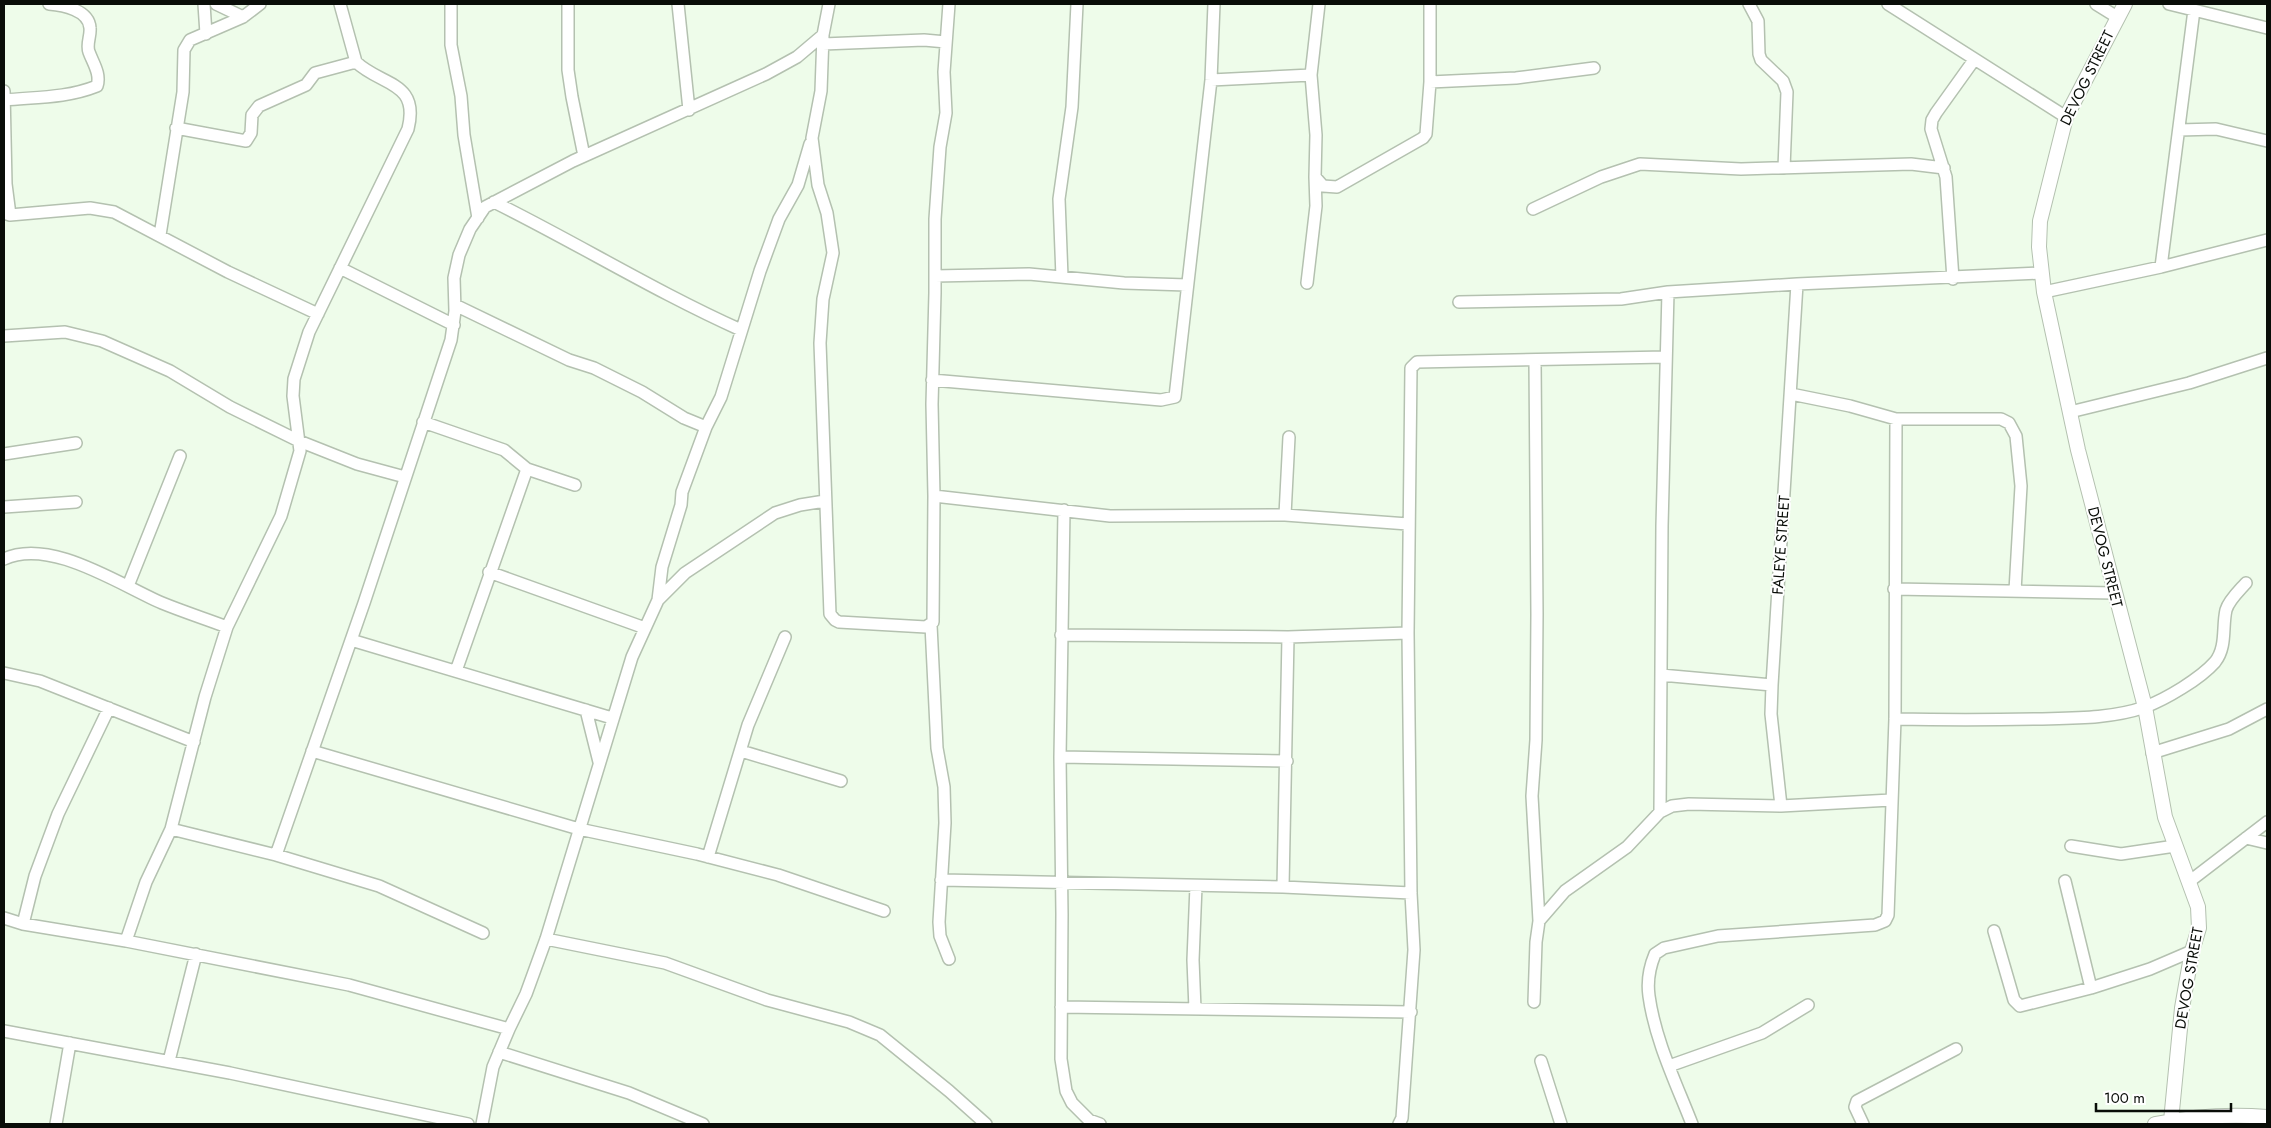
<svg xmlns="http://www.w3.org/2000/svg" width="2271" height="1128" viewBox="0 0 2271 1128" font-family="Jost,sans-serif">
<rect width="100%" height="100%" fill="#eefcea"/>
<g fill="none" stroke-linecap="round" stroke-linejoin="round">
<defs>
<path id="minor" d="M204,4L206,34
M216,4L243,17
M451,4V45L461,96L464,135L478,218
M568,4V70L572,97L584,156
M678,4L689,110
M829,4L823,35L821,91L812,138L818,185L827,213L833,253L823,299L820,343L830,614L835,620L839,622L926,627L933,622L934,496L932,404L935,293V219L940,147L946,113L944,72L949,4
M1749,4L1758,21L1759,54L1761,60L1783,81L1787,92L1784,168
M1888,4L2066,117
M2096,4L2117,17
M2169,4L2267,28
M823,44L924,40L946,42
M1211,80L1311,75
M1430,82L1516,78L1594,68
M4,91L6,184L10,215
M5,100C37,97 67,98 97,86C101,74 93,63 89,52C86,44 91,36 90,28C89,10 63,5 49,4
M176,128L246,141L251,133L252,115L259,106L306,85L315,73L356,62
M2179,130L2216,129L2267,141
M1315,177L1323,186L1337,187L1423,138L1426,134L1430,82V4
M494,202C577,243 656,292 741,330
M1533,209L1601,177L1640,164L1741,169L1911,164L1944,168
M4,213L10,215L90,208L114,212L228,272L318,314
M160,235L183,92L184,50L190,40L243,17L260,4
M2161,267L2194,10
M340,268L454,325
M935,276L1029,274L1124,283L1187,285
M1062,277L1059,199L1072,107L1077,4
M1953,279L1946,177L1931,129L1932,120L1936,113L1974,60
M1307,283L1316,206L1315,177L1316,135L1311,75L1319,4
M2044,292L2161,267L2267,240
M1459,302L1621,299L1668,292L1797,284L2041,273
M455,305L569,360L594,368L642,392L684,418L706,427
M4,336L65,332L102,341L170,371L230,407L299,441L357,464L405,477
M1535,361L1537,614L1536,740L1532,796L1539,921
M932,380L1161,400L1175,397L1211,80L1214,4
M1791,394L1850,406L1896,419H2001L2009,423L2016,436L2021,486L2015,591
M2070,412L2189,383L2267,358
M423,422L504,450L527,469L575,485
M4,454L76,443
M934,496L1110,516L1285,515L1408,524
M4,507L76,502
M1064,510L1060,757L1062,914L1061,1059L1066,1091L1072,1103L1089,1120L1100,1124
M1285,515L1289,437
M4,559C50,537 120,585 162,603C184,612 206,619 227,627
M489,572L645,628
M128,586L180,456
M1894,589L2114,593
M658,600L662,567L681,505L682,492L706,427L721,397L760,271L779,219L798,185L810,144
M931,625L937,748L944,787L945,823L939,922L940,936L949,959
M1061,635L1288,637L1408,633
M351,640L612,718
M456,671L527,469
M4,673L40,681L194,742
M1661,675L1772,685
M586,710L599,762
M1895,719C1942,720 1989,720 2036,719C2071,718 2111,719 2145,707C2166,699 2200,679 2215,662C2227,647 2222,627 2226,610C2229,600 2239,591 2246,583
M312,751L579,829L697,854L778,875L884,911
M741,751L841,781
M2152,753L2229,729L2267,709
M1060,757L1287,761
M1781,806L1771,714L1772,685L1797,284
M1660,812L1662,526L1668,292
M171,829L276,855L379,886L483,933
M2246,838L2267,843
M2071,846L2121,854L2175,846
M276,855L364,603L451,340L455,311L454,278L459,255L470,229L485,207L573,161L766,74L797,57L823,35
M708,857L748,725L785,637
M941,880L1283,887L1411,893
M2065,881L2091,988
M2190,881L2267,822
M1283,887L1288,637
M4,918L23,924L126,941L349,985L509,1029
M23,924L35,876L58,814L109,708
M1994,931L2014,1000L2020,1006L2091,988L2150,969L2192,951
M546,939L665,963L767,1000L849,1022L880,1035L949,1091L986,1124
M126,941L146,882L171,829L205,697L227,627L281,516L300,451L293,396L294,379L309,332L408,129C420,81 381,86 356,62L340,4
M1534,1002L1536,942L1539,921L1565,891L1627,847L1660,812L1672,806L1689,804L1781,806L1891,800
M1061,1007L1411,1012
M1195,1009L1193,960L1196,886
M4,1031L230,1073L468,1124
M499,1052L629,1093L703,1124
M169,1061L196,954
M1541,1061L1561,1124
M1669,1066L1762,1033L1808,1005
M56,1124L70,1043
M482,1124L493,1067L509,1029L526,994L546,939L632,657L658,600L685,573L775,513L800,505L825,501
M1399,1124L1402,1118L1414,950L1411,893L1408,633L1411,368L1417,362L1666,357
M1692,1124C1676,1083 1655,1040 1649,996C1647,982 1650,966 1655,954L1664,948L1718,936L1875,925L1885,921L1888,915L1895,719L1896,419
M1863,1124L1855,1107L1857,1101L1956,1049"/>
<path id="tertiary" d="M2125,4L2066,117L2040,221L2039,247L2044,292L2078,450L2145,707L2165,817L2198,907L2199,928L2192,951L2182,1008L2171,1121
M2155,1124C2190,1117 2231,1114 2267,1117"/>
</defs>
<!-- minor casing -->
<use href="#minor" stroke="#b4c1b0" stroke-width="14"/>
<!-- tertiary casing -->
<use href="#tertiary" stroke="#b4c1b0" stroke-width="16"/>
<!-- minor -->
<use href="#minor" stroke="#fff" stroke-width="11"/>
<!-- tertiary -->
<use href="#tertiary" stroke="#fff" stroke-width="14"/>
</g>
<g text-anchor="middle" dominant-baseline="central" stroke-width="4" stroke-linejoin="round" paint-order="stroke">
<!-- street labels -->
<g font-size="15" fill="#090d08" stroke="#fff">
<text transform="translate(2087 78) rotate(-64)">DEVOG STREET</text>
<text transform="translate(1781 545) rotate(-86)">FALEYE STREET</text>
<text transform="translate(2105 557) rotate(76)">DEVOG STREET</text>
<text transform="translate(2189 978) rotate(-80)">DEVOG STREET</text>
</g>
</g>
<!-- border -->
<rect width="2271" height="1128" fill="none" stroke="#090d08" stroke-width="10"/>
<!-- scale -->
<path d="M2096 1103v8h135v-8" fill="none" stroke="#090d08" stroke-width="2.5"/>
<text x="2104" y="1103" font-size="15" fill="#090d08" stroke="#ffffff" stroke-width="4" paint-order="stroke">100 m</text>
</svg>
